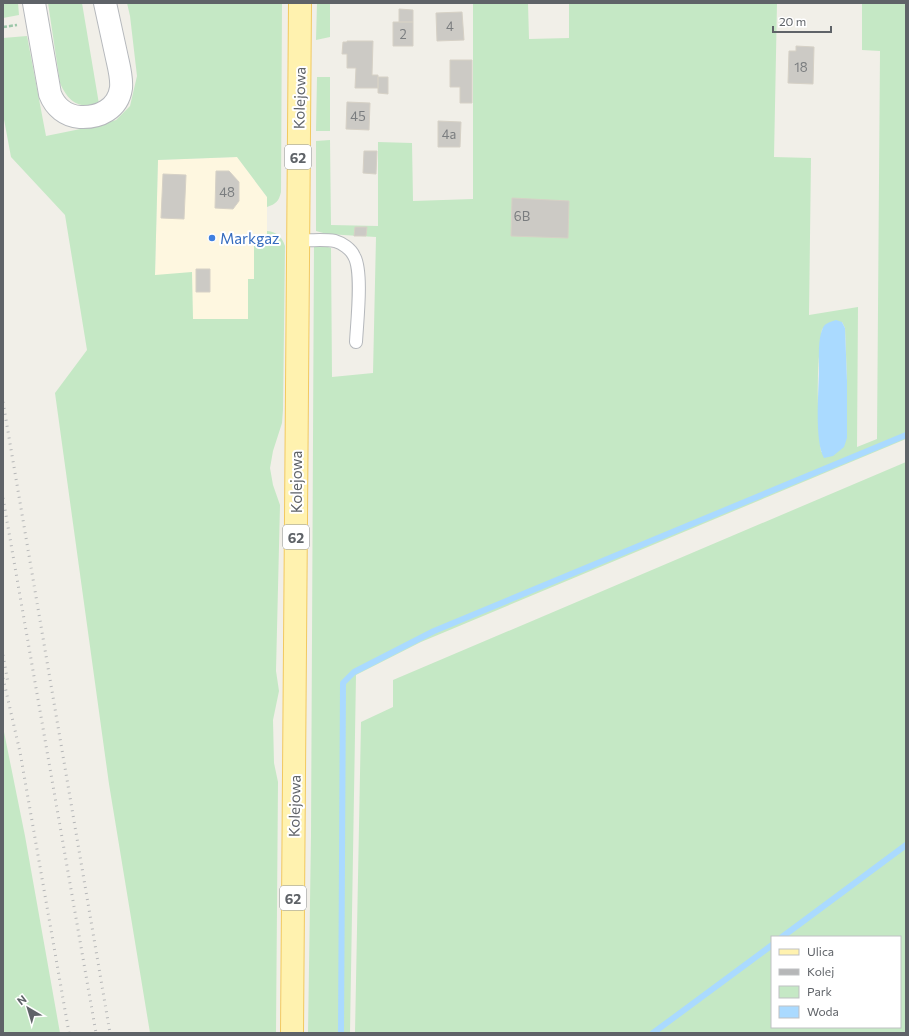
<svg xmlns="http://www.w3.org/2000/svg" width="909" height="1036" viewBox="0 0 909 1036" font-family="Commissioner,sans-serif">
<rect width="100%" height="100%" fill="#f1efe8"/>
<!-- commercial -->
<path fill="#fef7e0" d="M237,157L267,197V244L254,245V279L248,280V319H193L155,275L158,160Z"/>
<!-- green -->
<path fill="#c5e8c5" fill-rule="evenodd" d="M3,3H18L19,15L3,18Z
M48,3H82L99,104C79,109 68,102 60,83Z
M127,3H282L281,192C279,201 276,204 267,207V197L237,157L158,160L155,275L192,272L193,319H248V279H254V245L267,244V231C277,232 282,237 285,246L283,410L282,423L273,451L270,468L273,485L280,505L276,671L279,691L273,720L274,763L278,782L276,1033H150L109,784L55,393L87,350L65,215L11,157L3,114V38L27,36L46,136L100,125L116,120L130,106L137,76L130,16Z
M317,3H330V37L316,40Z
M473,3H528L529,39L569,38V3H777L774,157L811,158L809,315L858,307L857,447L877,439L880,51L862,50V3H906V439L421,642L356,675L350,1033H308L311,836L314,243L331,248L332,377L373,373L376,237L327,234L316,231V141L330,140L331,225L378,226V142L412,143L413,201L473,199ZM842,322L845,328L847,381L846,438L821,452C817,412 816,369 822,329Z
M317,77H330V131H316Z
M906,462V1033H355L361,722L393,707V680ZM772,937H900V1027H772Z
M3,727L25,836L60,1033H3Z"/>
<!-- water -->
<path fill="#aadaff" d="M836,320L842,322L845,328L847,381V438L844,447L833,456L824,458C814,440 819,389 819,367C819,355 818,341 822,330C824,323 830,322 836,320Z"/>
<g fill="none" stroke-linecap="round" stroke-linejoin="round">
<!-- stream -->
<path stroke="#aadaff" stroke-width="6" d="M782,937L906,845
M341,1033L343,683L354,672L434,631L906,435
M653,1033L772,945"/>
</g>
<!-- building -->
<path fill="#cccac5" stroke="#d6d1c6" d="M399,9L413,10V22H399Z
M462,12L464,40L437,41L436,13Z
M393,22H413V46H393Z
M347,41H373L372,75H378V88H355L356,68H347V54H342L343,42H347Z
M796,46L814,47L813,84L788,83L789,51H796Z
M450,60H472V103H460V87H450Z
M378,77H388V94L378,93Z
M347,102L370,103L369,130L346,129Z
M438,121L461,122L460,147H438Z
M364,151H377L376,174L363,173Z
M216,171H229L239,182V201L233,209L215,208Z
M163,174L186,175L184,219L161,218Z
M512,198L569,201L568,238L511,236Z
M355,227H367L366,236H354Z
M196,269H210V292H196Z"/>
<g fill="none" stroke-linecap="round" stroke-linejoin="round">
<defs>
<path id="lane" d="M298,240C310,241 323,239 335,241C342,243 351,249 354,256C363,271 357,322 356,342"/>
<path id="street" d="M34,3L50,94C55,107 66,116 80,117C99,118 118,109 121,88C122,78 119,67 117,58C113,39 109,21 105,3"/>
<path id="primary" d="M292,1033L300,3"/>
</defs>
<!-- lane casing -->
<use href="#lane" stroke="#b5b8bc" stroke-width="14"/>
<!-- street casing -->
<use href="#street" stroke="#b5b8bc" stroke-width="24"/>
<!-- primary casing -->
<use href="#primary" stroke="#f2c960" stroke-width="24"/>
<!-- path -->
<path stroke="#9cc7a9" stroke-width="2.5" stroke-dasharray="4 2" stroke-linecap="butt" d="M3,27L17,25"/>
<!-- lane -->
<use href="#lane" stroke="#fff" stroke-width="12"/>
<!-- street -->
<use href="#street" stroke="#fff" stroke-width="22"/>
<!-- primary -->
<use href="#primary" stroke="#fff2af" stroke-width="22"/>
<!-- rail -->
<path stroke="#b6b7b8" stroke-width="3" stroke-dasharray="1 5" stroke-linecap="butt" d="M3,402L110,1033
M3,498L96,1033
M3,655L8,683
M3,678L20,752L69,1033"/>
</g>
<!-- markers -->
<circle fill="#3f7fe0" stroke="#fff" stroke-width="1.5" cx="212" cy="238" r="4"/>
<g text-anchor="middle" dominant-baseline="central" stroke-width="4" stroke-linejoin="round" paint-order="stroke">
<!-- number labels -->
<g font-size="13" fill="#7a7d7f">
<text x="450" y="26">4</text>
<text x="403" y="34">2</text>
<text x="801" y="67">18</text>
<text x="358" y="116">45</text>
<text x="449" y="134">4a</text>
<text x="227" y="192">48</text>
<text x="522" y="216">6B</text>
</g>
<!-- shield labels -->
<g fill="#fff" stroke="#8f9295" stroke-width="1">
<rect x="285" y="145" width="26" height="24" rx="3"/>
<rect x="283" y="525" width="26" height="24" rx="3"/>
<rect x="280" y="886" width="26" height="24" rx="3"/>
</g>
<g font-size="14" font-weight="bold" fill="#5f6368">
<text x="298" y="157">62</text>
<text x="296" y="537">62</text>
<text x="293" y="898">62</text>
</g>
<!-- street labels -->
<g font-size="15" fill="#5f6368" stroke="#fff">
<text transform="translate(299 98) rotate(-89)">Kolejowa</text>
<text transform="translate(296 482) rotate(-90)">Kolejowa</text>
<text transform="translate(294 806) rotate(-89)">Kolejowa</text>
</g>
<!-- shop labels -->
<g font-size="15" fill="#366cbe" stroke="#fff" text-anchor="start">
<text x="220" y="238">Markgaz</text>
</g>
</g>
<!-- border -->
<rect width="909" height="1036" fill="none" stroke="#5f6368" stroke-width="8"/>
<!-- legend -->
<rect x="771" y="936" width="130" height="92" fill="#ffffff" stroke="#bfc1c3"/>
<rect x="779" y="949" width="20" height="6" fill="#fff2af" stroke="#bfc1c3"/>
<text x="807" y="956" font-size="12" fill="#5f6368">Ulica</text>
<rect x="779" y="969" width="20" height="6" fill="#b6b7b8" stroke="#bfc1c3"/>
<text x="807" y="976" font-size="12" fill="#5f6368">Kolej</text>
<rect x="779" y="986" width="20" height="12" fill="#c5e8c5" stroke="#bfc1c3"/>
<text x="807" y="996" font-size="12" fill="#5f6368">Park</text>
<rect x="779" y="1006" width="20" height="12" fill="#aadaff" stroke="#bfc1c3"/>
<text x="807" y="1016" font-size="12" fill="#5f6368">Woda</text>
<!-- north arrow -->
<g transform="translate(28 1008) rotate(322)" stroke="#ffffff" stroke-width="3" paint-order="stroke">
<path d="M0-3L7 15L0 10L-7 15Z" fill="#5f6368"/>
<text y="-6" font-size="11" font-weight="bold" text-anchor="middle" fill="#5f6368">N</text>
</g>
<!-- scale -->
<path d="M773 26v6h58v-6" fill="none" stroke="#5f6368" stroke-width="2"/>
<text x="779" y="26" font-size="12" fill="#5f6368" stroke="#ffffff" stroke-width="3" paint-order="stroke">20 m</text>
</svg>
